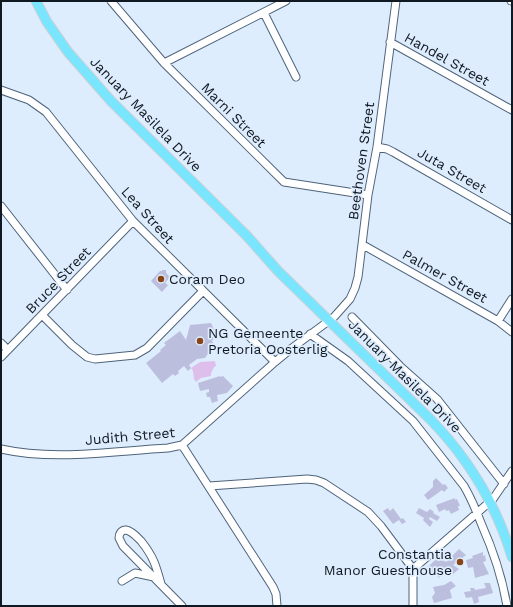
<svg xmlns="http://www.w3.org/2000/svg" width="513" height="607" viewBox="0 0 513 607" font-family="'Work Sans',sans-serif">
<rect width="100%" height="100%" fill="#deedfd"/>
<!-- green -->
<path fill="#debfec" d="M215,361L216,366L214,367L211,373V376L201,378L196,382L194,379L193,371L191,368L200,362Z"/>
<!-- building -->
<path fill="#bcbede" d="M162,270H166V273L170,277L165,283L168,285L162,292L151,281L160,271H162Z
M211,323L216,334L212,341L214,345L205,358L197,359L189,365L191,368L188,371L184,366L178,371L179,373L175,376L173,374L162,383L146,363L161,351L160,350L166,345L164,343L180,331L186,340L190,325Z
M220,376V377L223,376L233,386L227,393L217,395L218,401L212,403L210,397H207L206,393L209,392V389L200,391L198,383Z
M436,478L443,485L445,484L448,488L444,492L442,490L438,493L428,500L424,495L433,487V481Z
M455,498V500L457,499L460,506H458L459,510L451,514L449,510L446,511L445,509L439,512L436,505Z
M388,508L390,511L393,508L401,519L403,518L406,522L402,524L399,520L393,524L383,511Z
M419,508L427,512L430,509L434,512L433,513L440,517L437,521L430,517L429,519L433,522L430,527L423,520L424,518L416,513Z
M459,549L466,555L453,565L459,569L453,574L448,570L439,578L428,567L437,558L439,561L441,559L446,562Z
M483,552V556L485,555L486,561L483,562L489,574L475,578L473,567L468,568L466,560L473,558L472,556Z
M451,581L456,586L450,590L452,598L434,603L432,597L435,593L433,587L444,585Z
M484,583H490L493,593L478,597L479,602L474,604L472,597L466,598L464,592L471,591L470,588H474L475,590L486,588Z"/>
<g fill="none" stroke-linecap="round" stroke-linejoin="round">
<defs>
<path id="minor" d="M111,1L164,63L284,182L368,195
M511,1H512
M264,13L296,77
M390,42L512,110
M164,63L286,1
M1,90L29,100L46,112L133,221L275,362
M377,147L387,149L393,152L512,220
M1,206L67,290
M363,245L498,321L512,332
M42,315L72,345L87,357L95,359L135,355L147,348L203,291
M352,317L400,366L437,399L504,484
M498,321L512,299
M310,334L348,361L413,421L464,486C471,498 476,510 481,523C493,550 502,576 507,606
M1,343L8,350
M1,357L133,221
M182,445L273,587L276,594L277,606
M1,449C55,461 113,451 168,448L182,445L275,362L292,348L334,317L350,299L355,288L358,277L368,195L377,147L396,1
M209,486L307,479L316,480L324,483L368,512L381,526L413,569V606
M413,569L493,499L512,471
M122,581L135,573L154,577
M161,584C156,565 153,556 141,541C136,536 132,531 126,530C121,530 119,534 119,538L123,546L182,606"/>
<path id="major" d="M36,1L47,22L68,52L111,101L247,236L278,271L430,419C468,458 496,504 512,557"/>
</defs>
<!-- minor casing -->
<use href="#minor" stroke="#4e637a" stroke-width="9"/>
<!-- major casing -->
<use href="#major" stroke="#cfd1d3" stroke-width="11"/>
<!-- minor -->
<use href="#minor" stroke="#fff" stroke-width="7"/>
<!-- major -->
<use href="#major" stroke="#79e5fe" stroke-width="9"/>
</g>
<!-- markers -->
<g fill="#884417" stroke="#deedfd" stroke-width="1.5">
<circle cx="161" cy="279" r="4"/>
<circle cx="200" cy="341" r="4"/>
<circle cx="460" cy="562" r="4"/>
</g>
<g text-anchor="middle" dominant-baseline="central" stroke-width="3.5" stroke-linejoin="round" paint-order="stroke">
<!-- street labels -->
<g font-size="14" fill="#101822" stroke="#deedfd">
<text transform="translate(447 59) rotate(29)">Handel Street</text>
<text transform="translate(146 114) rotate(46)">January Masilela Drive</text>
<text transform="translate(234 115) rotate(45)">Marni Street</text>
<text transform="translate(361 161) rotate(-82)">Beethoven Street</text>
<text transform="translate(452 170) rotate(30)">Juta Street</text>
<text transform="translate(148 215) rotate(48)">Lea Street</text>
<text transform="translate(445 276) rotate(29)">Palmer Street</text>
<text transform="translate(58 280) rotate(-46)">Bruce Street</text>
<text transform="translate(405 376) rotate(45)">January Masilela Drive</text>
<text transform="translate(130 436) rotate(-5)">Judith Street</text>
</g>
<!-- poi labels -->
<g font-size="14" fill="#101822" stroke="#deedfd" text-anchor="start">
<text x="169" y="279">Coram Deo</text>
<text x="208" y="333">NG Gemeente<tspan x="208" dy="16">Pretoria Oosterlig</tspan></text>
<text x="452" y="554" text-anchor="end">Constantia<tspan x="452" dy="16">Manor Guesthouse</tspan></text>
</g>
</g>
<!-- border -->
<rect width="513" height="607" fill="none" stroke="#101822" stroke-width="4"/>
</svg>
